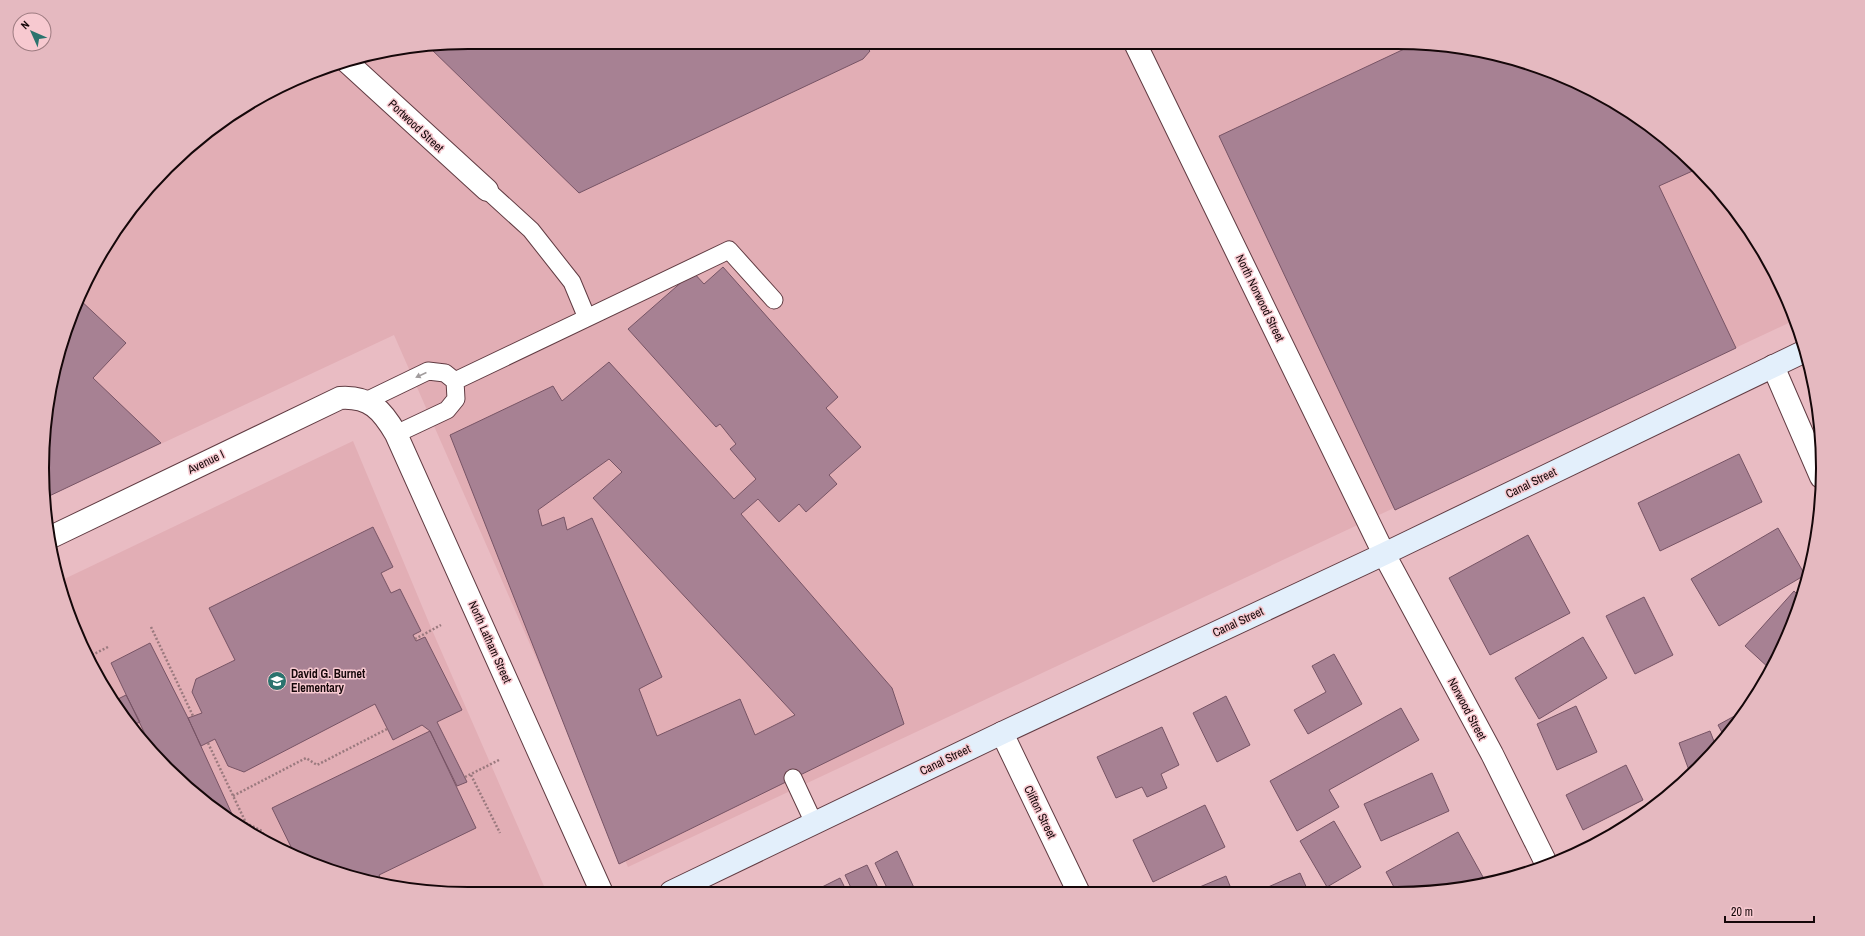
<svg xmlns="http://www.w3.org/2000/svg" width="1865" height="936" viewBox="0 0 1865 936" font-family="'Archivo Narrow',sans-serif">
<rect width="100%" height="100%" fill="#e9bcc3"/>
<!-- built -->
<path fill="#e2aeb5" d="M468,42L1425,43L1507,56L1585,86L1656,130L1717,187L1766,255L1795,320L628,867L394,335L45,498L43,440L50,385L75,305L114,232L148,187L208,130L255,99L331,65L385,50Z
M353,441L432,630L547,893H440L358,880L280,850L231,822L167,769L114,705L86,656L58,582Z"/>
<!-- building -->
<path fill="#a78193" stroke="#775465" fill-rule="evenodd" d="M468,42H861L870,51L863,59L579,193L428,46Z
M1417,43L1507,56L1585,86L1656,130L1697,169L1659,186L1736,348L1395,510L1219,136Z
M723,267L838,397L826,408L861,447L829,475L837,484L806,512L799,504L779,522L758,499L741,514L892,688L904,724L619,864L450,435L553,386L562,401L609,362L734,499L756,479L730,449L736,444L720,424L716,427L628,329L693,272L704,284ZM609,459L622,472L593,498L795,715L755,735L740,699L657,736L639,689L662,677L592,518L567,530L564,517L542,526L538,510Z
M78,298L126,343L93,378L161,443L45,498L43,440L50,385L75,305Z
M1739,454L1762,502L1660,551L1638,503Z
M373,527L393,567L381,573L391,593L400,589L421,631L413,635L416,641L425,637L462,710L437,722L467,782L457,786L430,731L422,725L393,740L375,704L244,772L228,766L215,739L201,746L188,718L202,713L192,692L196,679L235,660L209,608Z
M1778,528L1805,575L1719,626L1691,579Z
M1528,535L1570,613L1490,655L1449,578Z
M1794,591L1801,598L1779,656L1770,669L1745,646Z
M1644,597L1673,655L1635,674L1606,616Z
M1583,637L1607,678L1539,719L1515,678Z
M150,643L188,718L237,825L167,769L155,755L111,663Z
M1334,654L1362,704L1308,734L1294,710L1326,692L1312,666Z
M126,695L140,722L131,726L112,702Z
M1226,696L1250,745L1217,762L1193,713Z
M1576,706L1597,752L1557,770L1537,724Z
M1401,708L1419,740L1329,790L1339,807L1297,831L1270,781Z
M1740,713L1741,714L1725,738L1718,725Z
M1162,727L1179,765L1161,774L1167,788L1147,797L1142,787L1116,798L1097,757Z
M430,731L476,828L379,875L383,884L358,880L293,855H295L272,808Z
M1710,731L1717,749L1690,773L1679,743Z
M1626,765L1643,800L1583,830L1566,795Z
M1432,773L1449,811L1381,841L1364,804Z
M1205,805L1225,847L1153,882L1133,840Z
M1334,821L1361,867L1327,887L1300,841Z
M1458,832L1483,877L1464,887L1452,890L1396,891L1386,872Z
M897,851L916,892H889L875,863Z
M867,865L880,892H853L845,875Z
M1300,873L1308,891H1259Z
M1226,876L1232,891H1190Z
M840,878L847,892H819L818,889Z"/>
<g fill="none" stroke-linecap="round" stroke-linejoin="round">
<defs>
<path id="lane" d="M487,190L531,230L572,282L587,318
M455,381L729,250L774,300
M366,401L428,371L445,373L455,381L456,399L447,410L396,434
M793,778L814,823"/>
<path id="street" d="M1135,43L1384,554L1492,754L1547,865
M346,61L487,190
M1773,366L1821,477
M49,538L340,398C370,396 382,410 396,434L602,893
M1002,733L1078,891"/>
<path id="secondary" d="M671,892L1002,733L1384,554L1805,351"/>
</defs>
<!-- lane casing -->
<use href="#lane" stroke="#603b42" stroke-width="19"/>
<!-- street casing -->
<use href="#street" stroke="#603b42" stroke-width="24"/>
<!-- secondary casing -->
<use href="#secondary" stroke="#603b42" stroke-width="24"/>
<!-- path -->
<path stroke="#9a797e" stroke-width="2.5" stroke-dasharray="2 2" stroke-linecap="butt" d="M151,627L193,716
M415,639L441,625
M108,647L90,656L113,701
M208,743L246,823L262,831L267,843
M471,775L500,833
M465,777L499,760
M233,796L306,758L317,765L387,729"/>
<!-- lane -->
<use href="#lane" stroke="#fff" stroke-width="17"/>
<!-- street -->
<use href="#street" stroke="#fff" stroke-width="22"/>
<!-- secondary -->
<use href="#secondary" stroke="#e3effb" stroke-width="22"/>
</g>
<!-- one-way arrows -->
<defs><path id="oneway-solid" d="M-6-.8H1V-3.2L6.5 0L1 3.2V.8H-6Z"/></defs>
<use fill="#a19c9d" href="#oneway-solid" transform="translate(421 375) rotate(155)"/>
<!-- icons -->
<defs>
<symbol id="school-disc" viewBox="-11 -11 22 22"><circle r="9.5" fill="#2b736e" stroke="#f7c9d0"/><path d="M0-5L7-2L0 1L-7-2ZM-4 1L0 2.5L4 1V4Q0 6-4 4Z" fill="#fff"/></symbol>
</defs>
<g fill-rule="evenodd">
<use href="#school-disc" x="266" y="670" width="22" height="22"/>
</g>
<g text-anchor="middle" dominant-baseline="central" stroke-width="3" stroke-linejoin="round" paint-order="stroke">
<!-- street labels -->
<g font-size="12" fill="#150709" stroke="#f7c9d0">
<text transform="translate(416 126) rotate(43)">Portwood Street</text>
<text transform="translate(1260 298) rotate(64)">North Norwood Street</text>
<text transform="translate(206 462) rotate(-26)">Avenue I</text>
<text transform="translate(1531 483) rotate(-26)">Canal Street</text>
<text transform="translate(1238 622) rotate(-25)">Canal Street</text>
<text transform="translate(490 642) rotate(66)">North Latham Street</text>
<text transform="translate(1467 709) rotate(62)">Norwood Street</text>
<text transform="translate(945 760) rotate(-26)">Canal Street</text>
<text transform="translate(1040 812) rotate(64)">Clifton Street</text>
</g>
<!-- poi labels -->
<g font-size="12" font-weight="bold" fill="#150709" stroke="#f7c9d0" text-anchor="start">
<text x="291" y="674">David G. Burnet<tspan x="291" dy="14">Elementary</tspan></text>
</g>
</g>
<!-- crop -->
<path d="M0 0H1865V936H0ZM468 49H1397A419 419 0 0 1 1816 468V468A419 419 0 0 1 1397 887H468A419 419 0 0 1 49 468V468A419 419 0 0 1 468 49Z" fill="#e5b9c0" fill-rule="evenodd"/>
<path fill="none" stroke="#150709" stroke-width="2" d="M468 49H1397A419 419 0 0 1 1816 468V468A419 419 0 0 1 1397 887H468A419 419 0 0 1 49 468V468A419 419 0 0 1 468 49Z"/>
<!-- north arrow -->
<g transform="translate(32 32) rotate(315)"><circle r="19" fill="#f7c9d0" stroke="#9d7b80"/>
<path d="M0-3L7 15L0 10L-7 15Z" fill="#2b736e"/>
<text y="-6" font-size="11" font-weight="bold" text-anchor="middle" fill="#150709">N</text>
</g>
<!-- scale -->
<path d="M1725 916v6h89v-6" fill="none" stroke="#150709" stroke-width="2"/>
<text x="1731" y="916" font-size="12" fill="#150709" stroke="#f7c9d0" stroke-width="3" paint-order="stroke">20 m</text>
</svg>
